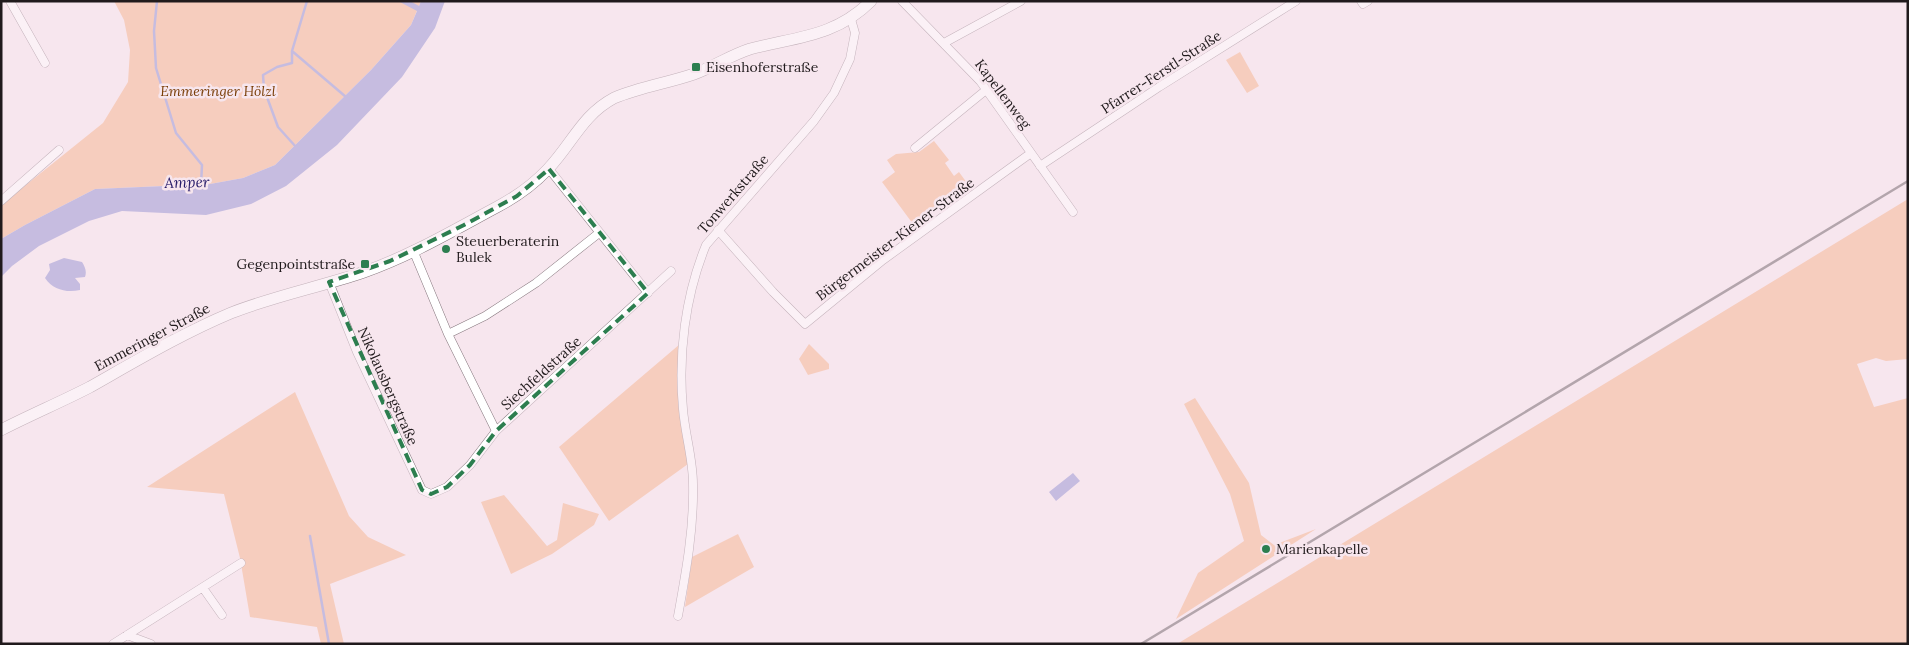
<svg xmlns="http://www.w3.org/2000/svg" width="1909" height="645" viewBox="0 0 1909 645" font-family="Lora,serif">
<rect width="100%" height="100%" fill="#f7e6ee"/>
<!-- green -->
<path fill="#f3b083" d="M114,1H421L411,25L371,70L275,165L243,178L210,184L95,189L25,225L1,239V205L103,123L128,82L130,50L124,20Z
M1240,52L1259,86L1247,93L1226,60Z
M934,141L949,160L945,163L954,176L959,172L967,183L913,224L882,182L895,172L887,160L896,154L919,152Z
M1908,199V359L1886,361L1876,358L1857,364L1874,407L1908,398V644H1177Z
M680,344L677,377L679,411L688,464L609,521L559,447Z
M809,344L829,364V369L808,375L799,359Z
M295,392L349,516L368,537L406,555L330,584L344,644H321L317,627L250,617L240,558L224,494L147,487Z
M1195,398L1249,483L1261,535L1274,545L1316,529L1176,619L1198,573L1244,541L1230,494L1184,404Z
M504,495L547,546L557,540L563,503L599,514L594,525L552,554L511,574L481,502Z
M738,534L754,567L685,607L692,557Z"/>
<!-- water -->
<path fill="#898bce" d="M398,1H410L419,6L421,1H445L435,28L402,77L337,145L286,186L251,204L206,215L122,211L89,221L39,246L12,266L1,277V239L25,225L95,189L210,184L243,178L275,165L371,70L411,25L417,11Z
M64,258L82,262C85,267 87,271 85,277L75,278L80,284V290C67,293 53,290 45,278L50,270L49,264Z
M1073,473L1080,481L1056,501L1049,492Z"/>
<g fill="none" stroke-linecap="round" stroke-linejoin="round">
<!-- stream -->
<path stroke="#898bce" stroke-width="2.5" d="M157,1L154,31L156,68L176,133L202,165L201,185
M292,51L346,97
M296,147L278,127L264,89L263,75L277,67L292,63V51L307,1
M310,536L329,644"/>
<defs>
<path id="street" d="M10,1L45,63
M902,1L980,81L1073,212
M1361,1L1363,4L1368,1
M944,43L1021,1
M915,148L986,90
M1040,166L1159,87L1296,1
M549,169L648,293
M1,201L59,150
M718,230L773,292L805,324L883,260L1031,153
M413,250L448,334L496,431
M329,282L357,352L422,490L431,494L447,487L470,465L496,431L671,271
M448,334L485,316L536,283L599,233
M203,588L222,615
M678,616C686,572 694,529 693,484C693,459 685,434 683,409C678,355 685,296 706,245L814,121L834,93L850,59L855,33L851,19
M127,635L151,644
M113,644L241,563"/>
<path id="secondary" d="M1,430C30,415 61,402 90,387C136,361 181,334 231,313C274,296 320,287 364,272C410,256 454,230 497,207C516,197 533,185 548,169C572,144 582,115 614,98C640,87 668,83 694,74C713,67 731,55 750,49C796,37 835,37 871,1"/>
</defs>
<!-- street casing -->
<use href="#street" stroke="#86777e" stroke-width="9"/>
<!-- secondary casing -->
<use href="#secondary" stroke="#86777e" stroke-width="12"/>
<!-- street -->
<use href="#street" stroke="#fff" stroke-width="8"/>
<!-- secondary -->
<use href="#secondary" stroke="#fff" stroke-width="11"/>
<!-- rail -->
<path stroke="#61585b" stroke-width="2.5" d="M1141,644L1908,181"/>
</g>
<!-- marked area -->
<path d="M0 0H1909V645H0ZM549,169L648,293L496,431L470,465L447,487L431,494L422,490L329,282L390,261L464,225L517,196Z" fill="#f7e6ee" fill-opacity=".55" fill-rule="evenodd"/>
<path fill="none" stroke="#2c7e4f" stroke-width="4" stroke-dasharray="10 6" stroke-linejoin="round" d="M549,169L648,293L496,431L470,465L447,487L431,494L422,490L329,282L390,261L464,225L517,196Z"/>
<!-- markers -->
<g fill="#2c7e4f" stroke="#f7e6ee" stroke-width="2">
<rect x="691" y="62" width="10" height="10" rx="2.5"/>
<circle cx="446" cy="249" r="5"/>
<rect x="360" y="259" width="10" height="10" rx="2.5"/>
<circle cx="1266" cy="549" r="5"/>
</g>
<g text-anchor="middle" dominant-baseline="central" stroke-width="5" stroke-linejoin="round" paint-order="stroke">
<!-- poi labels -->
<g font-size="14" fill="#201a1c" stroke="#f7e6ee" text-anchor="start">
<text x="706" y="67">Eisenhoferstraße</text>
<text x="456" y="241">Steuerberaterin<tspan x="456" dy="16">Bulek</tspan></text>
<text x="355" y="264" text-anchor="end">Gegenpointstraße</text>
<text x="1276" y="549">Marienkapelle</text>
</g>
<!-- street labels -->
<g font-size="14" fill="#201a1c" stroke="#f7e6ee">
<text transform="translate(1161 72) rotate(-33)">Pfarrer-Ferstl-Straße</text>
<text transform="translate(1003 94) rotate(53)">Kapellenweg</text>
<text transform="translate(733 194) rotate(-49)">Tonwerkstraße</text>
<text transform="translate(895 239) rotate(-37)">Bürgermeister-Kiener-Straße</text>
<text transform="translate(152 337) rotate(-28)">Emmeringer Straße</text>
<text transform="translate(541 373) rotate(-42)">Siechfeldstraße</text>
<text transform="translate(388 386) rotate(66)">Nikolausbergstraße</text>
</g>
<!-- park labels -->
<g font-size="14" font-style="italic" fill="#7a3e08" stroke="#f7e6ee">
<text x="218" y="91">Emmeringer Hölzl</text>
</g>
<!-- water labels -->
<g font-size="15" font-style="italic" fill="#261b69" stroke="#f7e6ee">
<text transform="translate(187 182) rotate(-1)">Amper</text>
</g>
</g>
<!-- border -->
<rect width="1909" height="645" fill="none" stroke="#201a1c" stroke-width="5"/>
</svg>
